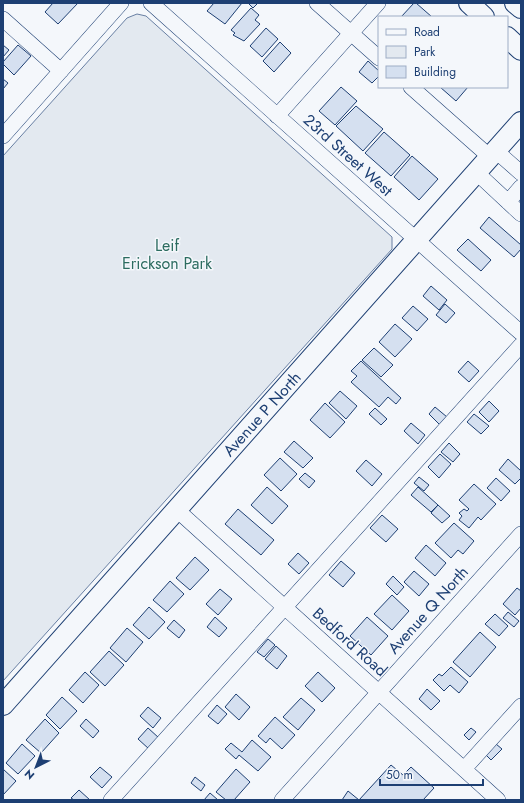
<svg xmlns="http://www.w3.org/2000/svg" width="524" height="803" viewBox="0 0 524 803" font-family="Jost,sans-serif">
<rect width="100%" height="100%" fill="#f4f7fb"/>
<!-- green -->
<path fill="#e3e9f0" stroke="#687fa3" d="M137,14L146,16L392,237V249L3,681V156L127,18Z"/>
<!-- building -->
<path fill="#d5e0f0" stroke="#1d3f73" d="M53,3H78L58,24L45,12Z
M214,3H242L225,24L207,11Z
M248,3H258L253,8Z
M414,3H416L432,17H401Z
M251,8L259,15L255,20L260,24L244,41L233,35L235,33L231,30Z
M266,28L278,39L262,57L250,46Z
M280,42L291,53L274,72L263,61Z
M3,45L9,50L3,57Z
M18,45L31,56L14,75L3,64V62Z
M368,61L379,71V76L372,83L359,72Z
M3,79L8,83L3,89Z
M341,87L357,101L335,125L319,111Z
M440,87H468L456,101Z
M356,106L383,129L363,151L336,126Z
M384,132L410,155L391,176L365,153Z
M412,156L438,179L419,200L394,177Z
M489,217L521,245V249L514,257L480,228Z
M468,239L491,260L481,271L457,250Z
M431,286L447,300L439,310L423,296Z
M445,304L455,313L446,323L436,315Z
M413,306L428,319L417,331L402,318Z
M395,324L412,339L395,357L379,342Z
M374,348L393,365L381,377L362,360Z
M361,361L401,398L396,404L388,397L379,407L351,382L357,376L351,371Z
M468,361L479,371L469,382L458,372Z
M340,391L357,406L346,419L329,403Z
M489,401L499,411L489,422L479,412Z
M325,403L345,422L330,438L310,420Z
M435,407L447,417L440,425L429,414Z
M375,408L387,419L381,425L369,414Z
M474,414L489,426L481,434L467,422Z
M411,423L425,435L418,444L404,431Z
M294,441L313,458L303,468L284,452Z
M449,443L460,454L453,462L441,452Z
M440,454L451,464L439,478L428,467Z
M280,458L297,474L281,491L264,475Z
M508,459L521,471V478L515,484L499,470Z
M366,460L382,474L372,486L356,471Z
M305,473L315,481L309,488L299,479Z
M419,477L429,485L424,491L414,483Z
M496,478L510,491L501,501L487,488Z
M474,484L496,504L481,520L478,517L469,528L459,520L462,516L459,513L464,509L467,511L469,509L459,500Z
M267,487L288,506L272,524L251,505Z
M418,487L438,505L431,512L411,495Z
M438,505L450,516L442,523L431,513Z
M238,509L274,540L261,555L225,524Z
M382,515L398,529L386,542L370,528Z
M454,523L474,541L463,554L458,550L451,558L435,543Z
M426,545L446,563L435,576L415,558Z
M298,553L309,563L299,574L288,564Z
M195,557L209,570L190,590L176,578Z
M341,561L355,573L343,587L329,575Z
M414,571L429,584L419,596L404,582Z
M393,576L404,587L397,595L386,584Z
M170,581L184,594L167,612L153,600Z
M517,588L521,591V608L515,615L503,604Z
M220,589L232,599L218,615L206,604Z
M392,595L409,611L392,630L374,614Z
M149,607L165,622L149,639L133,625Z
M508,612L519,621L514,627L503,618Z
M495,614L508,626L499,636L485,624Z
M215,617L227,628L219,637L207,627Z
M367,617L388,636L371,655L350,636Z
M174,620L185,630L179,638L167,628Z
M127,628L143,642L126,662L110,648Z
M480,632L496,647L470,677L453,662Z
M268,639L275,645L264,657L257,652Z
M276,646L287,656L277,669L265,659Z
M109,651L124,665L105,686L90,672Z
M451,667L468,682L459,693L450,685L444,691L433,680L439,674L442,676Z
M85,672L99,685L83,703L69,690Z
M318,672L335,688L322,702L305,686Z
M427,689L440,701L431,710L419,699Z
M236,694L250,707L239,720L225,707Z
M62,697L77,711L60,729L46,715Z
M301,698L315,710L298,730L283,717Z
M217,705L227,714L218,724L208,716Z
M148,707L161,718L153,728L140,716Z
M275,717L295,735L282,749L270,738L266,743L258,736Z
M45,719L59,733L41,753L26,740Z
M86,719L99,731L93,738L80,726Z
M148,728L159,738L149,749L138,739Z
M471,728L476,732L469,740L464,735Z
M252,740L271,757L258,771L239,755L236,759L225,749L231,743L242,752Z
M22,744L35,756L18,774L6,763Z
M496,744L502,749L491,760L486,755Z
M391,765L403,775L411,767L434,788L423,800H359Z
M100,767L112,777L102,788L90,777Z
M3,769L16,781L3,795Z
M236,769L250,782L234,800H226L216,792Z
M195,777L205,785L201,791L191,783Z
M79,790L90,800H74L71,798Z
M348,791L359,800H342Z
M210,793L218,800H204Z"/>
<g fill="none" stroke-linecap="round" stroke-linejoin="round">
<defs>
<path id="minor" d="M151,3L521,333
M317,3L379,58
M3,19L61,71
M411,87L490,157
M277,116L378,3
M3,136L121,3
M496,151L521,173
M477,173L521,214
M508,202L521,187
M177,510L498,800
M464,769L521,706
M111,800L521,345
M282,800L521,534"/>
<path id="major" d="M469,3L484,17
M515,3L521,8
M507,37L521,50
M3,705L521,122"/>
</defs>
<!-- minor casing -->
<use href="#minor" stroke="#1d3f73" stroke-width="16"/>
<!-- major casing -->
<use href="#major" stroke="#1d3f73" stroke-width="22"/>
<!-- minor -->
<use href="#minor" stroke="#f4f7fb" stroke-width="15"/>
<!-- major -->
<use href="#major" stroke="#f4f7fb" stroke-width="20"/>
</g>
<g text-anchor="middle" dominant-baseline="central" stroke-width="3" stroke-linejoin="round" paint-order="stroke">
<!-- street labels -->
<g font-size="16" fill="#1d3f73" stroke="#f4f7fb">
<text transform="translate(348 155) rotate(42)">23rd Street West</text>
<text transform="translate(262 414) rotate(-48)">Avenue P North</text>
<text transform="translate(428 610) rotate(-48)">Avenue Q North</text>
<text transform="translate(350 642) rotate(42)">Bedford Road</text>
</g>
<!-- park labels -->
<g font-size="16" fill="#2c6c60" stroke="#f4f7fb">
<text x="167" y="245">Leif<tspan x="167" dy="18">Erickson Park</tspan></text>
</g>
</g>
<!-- border -->
<rect width="524" height="803" fill="none" stroke="#1d3f73" stroke-width="8"/>
<!-- legend -->
<rect x="378" y="16" width="130" height="72" fill="#f4f7fb" stroke="#9eadc5"/>
<rect x="386" y="29" width="20" height="6" fill="#f4f7fb" stroke="#9eadc5"/>
<text x="414" y="36" font-size="12" fill="#1d3f73">Road</text>
<rect x="386" y="46" width="20" height="12" fill="#e3e9f0" stroke="#9eadc5"/>
<text x="414" y="56" font-size="12" fill="#1d3f73">Park</text>
<rect x="386" y="66" width="20" height="12" fill="#d5e0f0" stroke="#9eadc5"/>
<text x="414" y="76" font-size="12" fill="#1d3f73">Building</text>
<!-- north arrow -->
<g transform="translate(36 767) rotate(222)" stroke="#f4f7fb" stroke-width="3" paint-order="stroke">
<path d="M0-3L7 15L0 10L-7 15Z" fill="#1d3f73"/>
<text y="-6" font-size="11" font-weight="bold" text-anchor="middle" fill="#1d3f73">N</text>
</g>
<!-- scale -->
<path d="M380 779v6h103v-6" fill="none" stroke="#1d3f73" stroke-width="2"/>
<text x="386" y="779" font-size="12" fill="#1d3f73" stroke="#f4f7fb" stroke-width="3" paint-order="stroke">50 m</text>
</svg>
